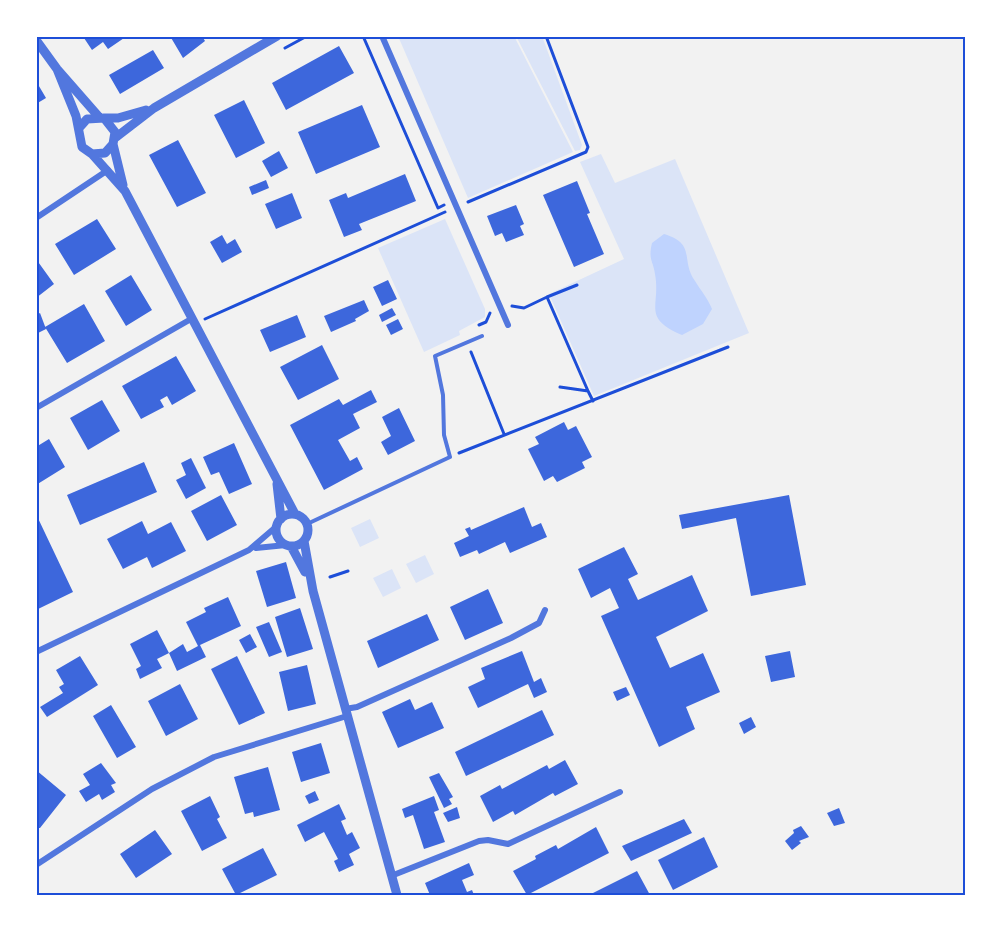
<svg xmlns="http://www.w3.org/2000/svg" width="1001" height="931" viewBox="0 0 1001 931" font-family="Jost,sans-serif">
<rect width="100%" height="100%" fill="#f2f2f2"/>
<!-- green -->
<path fill="#dbe4f7" d="M398,36H514L573,152L468,198Z
M516,36H542L582,145L580,150L575,151Z
M601,154L615,183L675,159L749,333L594,396L549,294L624,259L580,162Z
M445,219L485,309V317L459,331L460,335L424,352L378,248Z
M370,519L379,538L360,547L351,528Z
M425,555L434,574L416,583L406,564Z
M392,569L401,588L383,597L373,578Z"/>
<!-- water -->
<path fill="#bfd3fe" d="M664,234C697,244 680,260 695,281C701,291 707,297 712,309L703,324L682,335C641,317 661,307 655,274C653,260 648,260 652,243Z"/>
<!-- building -->
<path fill="#3d67dc" d="M88,36H127L108,49L103,42L92,50L84,38Z
M170,36H202L205,41L183,58Z
M339,46L354,73L286,110L272,83Z
M153,50L164,68L120,94L109,75Z
M36,81L46,98L36,104Z
M244,100L265,143L236,158L214,115Z
M362,105L380,147L316,174L298,132Z
M178,140L206,193L177,207L149,155Z
M279,151L288,168L271,177L262,161Z
M405,174L416,201L359,224L362,230L344,237L329,200L346,193L348,198Z
M266,180L269,188L252,195L249,187Z
M577,181L590,213L587,214L604,254L574,267L543,195Z
M292,193L302,218L276,229L265,204Z
M516,205L524,224L520,226L524,235L506,242L502,233L495,236L487,216Z
M97,219L116,249L74,275L55,244Z
M222,235L227,244L235,239L242,252L222,263L210,242Z
M36,259L54,284L36,298Z
M131,275L152,310L126,326L105,291Z
M388,280L397,299L382,306L373,287Z
M364,300L369,311L355,319L356,321L331,332L324,316Z
M84,304L105,341L67,363L45,327Z
M392,308L396,315L382,322L379,315Z
M40,313L46,329L36,334V315Z
M297,315L306,337L270,352L260,330Z
M398,319L403,329L391,335L386,325Z
M322,345L339,379L298,400L280,367Z
M176,356L196,391L172,405L167,396L160,400L164,407L141,419L122,386Z
M371,390L377,402L353,414L360,428L338,440L350,461L357,457L363,469L324,490L290,425L339,399L343,405Z
M102,400L120,431L88,450L70,418Z
M399,408L415,441L388,455L381,442L391,436L382,417Z
M564,422L568,430L576,426L592,457L582,462L585,468L557,482L553,476L544,481L528,449L539,444L535,437Z
M49,439L65,467L36,485V447Z
M234,443L252,484L229,494L219,472L211,475L203,457Z
M191,458L206,488L186,499L176,480L186,475L181,463Z
M144,462L157,492L80,525L67,495Z
M221,495L237,525L207,541L191,511Z
M789,495L806,585L751,596L736,518L682,529L679,515Z
M524,507L532,527L541,523L547,537L510,553L505,542L479,554L477,550L460,557L454,543L469,536L465,529L470,527L471,530Z
M36,514L73,592L36,610Z
M142,521L148,534L171,522L186,551L152,568L147,557L123,569L107,539Z
M624,547L638,574L628,579L638,600L692,575L708,611L656,637L670,668L703,653L720,692L686,707L695,729L659,747L601,616L619,608L610,588L591,598L578,569Z
M286,562L296,598L267,607L256,571Z
M488,589L503,623L465,640L450,607Z
M228,597L241,626L200,645L206,657L177,671L169,653L183,644L187,652L198,646L186,622L206,612L204,608Z
M300,608L313,649L287,657L275,617Z
M427,614L439,640L378,668L367,641Z
M269,622L282,652L269,657L256,627Z
M157,630L169,653L157,659L162,668L140,679L136,669L141,666L130,644Z
M250,634L257,647L246,653L239,640Z
M522,651L534,682L541,678L547,692L534,698L528,684L478,708L468,687L485,679L481,668Z
M790,651L795,677L771,682L765,656Z
M80,656L98,685L47,717L40,707L63,693L59,687L64,684L56,670Z
M237,656L265,713L239,725L211,669Z
M307,665L316,704L288,711L279,672Z
M180,684L198,719L166,736L148,701Z
M626,687L630,695L617,701L613,692Z
M410,699L415,710L432,702L444,728L398,748L382,712Z
M111,705L136,747L117,758L93,716Z
M542,710L554,735L466,776L455,752Z
M751,717L756,727L744,734L739,723Z
M321,743L330,773L301,782L292,752Z
M565,760L578,784L555,796L553,793L515,815L513,811L493,822L480,796L500,785L502,789L547,765L549,769Z
M101,763L116,783L111,785L115,792L102,800L99,794L86,802L79,791L90,785L83,774Z
M268,767L280,810L254,817L253,812L245,814L234,777Z
M36,770L66,795L40,828H36Z
M439,773L453,797L449,799L452,804L444,808L429,777Z
M315,791L319,800L309,804L305,796Z
M210,796L220,817L217,819L227,838L202,851L181,811Z
M434,796L439,810L434,812L445,842L424,849L413,815L405,818L402,809Z
M339,804L346,819L341,821L347,835L352,832L360,848L349,854L354,865L339,872L334,861L338,859L324,832L305,842L297,825Z
M457,807L460,818L448,822L443,813Z
M839,808L845,823L834,826L827,813Z
M684,819L692,833L631,861L622,846Z
M801,826L809,837L799,841L801,843L792,850L785,841L794,833L793,830Z
M596,827L609,853L527,895L513,871L536,859L535,856L556,845L558,849Z
M155,830L172,854L136,878L120,854Z
M704,837L718,867L673,890L658,860Z
M263,848L277,875L236,895L222,869Z
M469,863L474,875L462,880L467,892L472,890L474,895H430L425,883Z
M637,871L650,895H594L593,893Z"/>
<g fill="none" stroke-linecap="round" stroke-linejoin="round">
<!-- path -->
<path stroke="#1d4ed8" stroke-width="3" d="M363,36L438,208L444,205
M285,48L307,36
M468,202L586,152L588,147L546,36
M577,285L547,297L588,391
M512,306L524,308L547,297
M205,319L445,212
M479,325L486,322L490,313
M471,352L504,434
M560,387L588,391L593,401
M459,453L728,347
M330,577L348,571"/>
<!-- service -->
<path stroke="#5277de" stroke-width="4" d="M307,524L450,457L444,435L443,395L435,356L482,336"/>
<!-- minor -->
<path stroke="#5277de" stroke-width="6" d="M382,36L508,325
M36,218L108,170
M36,408L191,319
M256,548L286,545
M36,652L249,550L277,526
M345,709L357,707L511,638L539,623L545,610
M36,865L152,789L214,757L347,716
M391,876L479,841L488,840L508,844L620,792"/>
<!-- tertiary -->
<path stroke="#5277de" stroke-width="9" d="M36,40L57,69L99,117
M57,69L76,116L82,147L92,154L105,153L113,144L115,132L104,118L87,119L79,128
M104,118H118L146,110
M115,138L154,108L277,36
M113,144L123,185
M92,154L125,191L295,514
M277,484L281,519
M276 530a16 16 0 1 1 32 0a16 16 0 1 1-32 0Z
M304,541L313,591L397,895
M291,546L305,572"/>
</g>
<!-- border -->
<rect width="1001" height="931" fill="none" stroke="#ffffff" stroke-width="75"/>
<rect x="38" y="38" width="926" height="856" fill="none" stroke="#1d4ed8" stroke-width="2"/>
</svg>
